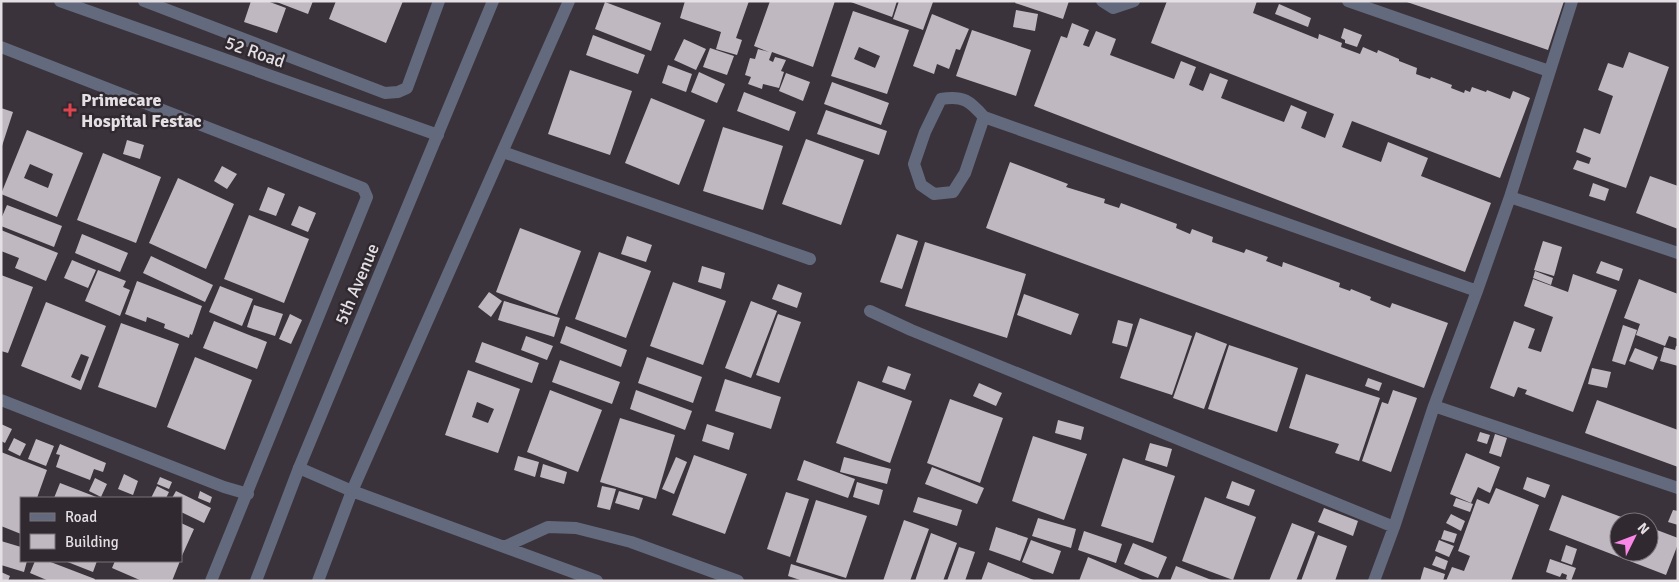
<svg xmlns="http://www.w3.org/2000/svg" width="1679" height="582" viewBox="0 0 1679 582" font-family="Signika,sans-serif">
<rect width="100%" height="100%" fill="#3a333b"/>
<!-- building -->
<path fill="#c0b8c1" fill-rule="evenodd" d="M251,1H267L286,8L277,33L244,22Z
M274,1H313L308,14Z
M336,1H403L386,43L329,19Z
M685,1H749L736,38L742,40L737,55L716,49L721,32L680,18Z
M770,1H835L813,67L772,52L769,60L773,62L775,57L786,60L781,71L784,72L779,88L763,84L762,89L748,84L751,77L745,75L750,58L755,59L758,49L769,52L754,46Z
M848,1H897L892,17Z
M899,1L933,2L923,30L893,19Z
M1016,1H1069L1063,19L1015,3Z
M1167,1H1257L1253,13L1318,39L1319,34L1342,43L1341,47L1360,54L1363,47L1377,53L1378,50L1399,59V61L1417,68L1416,74L1430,79L1431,77L1452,85L1451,88L1464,93L1465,90L1470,92L1472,87L1486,92L1487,90L1510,99L1513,91L1530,98L1500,178L1352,121L1342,147L1381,162L1388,142L1428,158L1421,176L1491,203L1465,272L1034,106L1061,36L1067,38L1072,23L1089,30L1083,45L1089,47L1096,31L1116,39L1110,55L1174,79L1181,61L1196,67L1189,85L1203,91L1210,73L1228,80L1221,98L1284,122L1291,105L1307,112L1301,128L1325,138L1334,114L1151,43Z
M1404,1H1564L1548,50Z
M605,2L661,23L651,51L595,29Z
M1279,4L1311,18L1308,27L1275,14Z
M1016,10L1038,14L1035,31L1013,27Z
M853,11L909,30L887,94L831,76ZM859,47L880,56L875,68L854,59Z
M932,14L969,29L960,50L956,49L949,69L937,64L934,74L913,66Z
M1344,28L1362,35L1357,47L1345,43V40L1341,38Z
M972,30L1031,50L1016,96L956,76Z
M593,35L645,55L638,74L586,55Z
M684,39L706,49L696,70L674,60Z
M710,48L734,56L727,75L703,67Z
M1629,52L1669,67L1626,188L1573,169L1577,160L1589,164L1591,158L1576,152L1584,128L1600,134L1613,96L1598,90L1608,63L1623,68Z
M668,65L692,74L686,92L662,83Z
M570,70L632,91L610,155L548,134Z
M699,72L725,84L717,103L691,92Z
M786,73L810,82L803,101L779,91Z
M832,82L889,103L881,125L824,104Z
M744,92L796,112L789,131L737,111Z
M651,98L705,120L679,185L625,163Z
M1,108L13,112L2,146H1Z
M826,110L887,131L879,155L817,134Z
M723,127L783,146L763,210L703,191Z
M27,130L83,153L57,217L1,194ZM30,164L53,174L48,188L24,178Z
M806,139L864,160L841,225L782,204Z
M127,140L144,145L140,159L123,154Z
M103,153L161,177L136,243L77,220Z
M1010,162L1068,184L1066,187L1105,199L1104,203L1119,208L1121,203L1177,224L1176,228L1190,234L1192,229L1213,237L1212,242L1244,253L1246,249L1268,257L1266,261L1282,267L1283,262L1340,283L1339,287L1350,291L1351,289L1371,297L1370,300L1390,308L1392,303L1448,323L1424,388L986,228Z
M222,166L237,174L227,189L214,181Z
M1650,176L1678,186V229L1636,213Z
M178,178L234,204L206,269L149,243Z
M1593,183L1609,189L1605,201L1589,196Z
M268,187L285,194L276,216L259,210Z
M7,205L62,226L54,247L1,226V219Z
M299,206L316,213L308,232L291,225Z
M249,215L309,239L284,303L224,279Z
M520,228L581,251L557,315L496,292Z
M1,230L58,253L46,281L15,268L19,258L1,251Z
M82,234L128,253L120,272L75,253Z
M897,234L918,241L902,289L880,282Z
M627,236L652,245L646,262L621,254Z
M1543,241L1562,247L1554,276L1534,270Z
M925,242L1026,274L1007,338L905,306Z
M599,252L651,271L626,338L575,319Z
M151,256L213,285L205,302L143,273Z
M72,260L96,270L88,288L64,278Z
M1601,261L1623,269L1619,281L1596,273Z
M702,266L725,273L721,289L698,282Z
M98,270L126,281L123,287L130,290L120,316L85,301Z
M1535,271L1553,278L1551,285L1533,278Z
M1573,274L1617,290L1573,412L1525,394L1527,390L1518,387L1514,397L1490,388L1514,321L1535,329L1528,348L1541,352L1553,317L1524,306L1533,279L1568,292Z
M1,275L33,287L8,353L1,351Z
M1639,279L1678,294V339L1669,336L1665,346L1636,335L1640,324L1624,318Z
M137,281L202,306L192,335L190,334L189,338L164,328L165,324L147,317L146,322L125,314Z
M673,282L726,301L703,365L650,346Z
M778,284L802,293L797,308L772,299Z
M220,286L253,299L242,326L209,312Z
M489,292L502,301L491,317L478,307Z
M1024,294L1079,314L1071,335L1017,315Z
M504,301L560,318L554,337L498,320Z
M751,301L777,311L751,378L725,368Z
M46,302L106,326L81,390L21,366ZM81,354L89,357L80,381L71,377Z
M254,305L283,314L275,336L247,327Z
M290,314L302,320L291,344L279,339Z
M778,314L801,322L779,383L756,375Z
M1140,318L1192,336L1172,395L1120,378Z
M1118,320L1133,324L1127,347L1112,343Z
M214,321L267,342L257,369L203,348Z
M121,323L179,344L156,408L98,387Z
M1623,325L1637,330L1625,365L1612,361Z
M566,326L627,350L621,367L560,343Z
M1196,332L1227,344L1204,409L1173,398Z
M526,336L553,346L547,360L521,350Z
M482,342L539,363L532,383L475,362Z
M1229,345L1298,368L1277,432L1208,409Z
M1676,346H1678V366L1660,361L1664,347L1675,350Z
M1635,348L1658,357L1653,370L1629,361Z
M195,357L252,380L225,450L167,427Z
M647,357L702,377L693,403L638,383Z
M560,360L620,382L612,404L552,382Z
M888,366L911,374L905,390L882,382Z
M1592,368L1611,372L1607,388L1588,384Z
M468,370L520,389L498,453L445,435ZM477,402L494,409L488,423L472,417Z
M1306,374L1380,398L1359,461L1335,453L1339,444L1289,428Z
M1368,378L1382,383L1379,391L1365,386Z
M725,379L781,397L771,429L715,411Z
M858,381L912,401L890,463L836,443Z
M979,383L1002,393L996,406L973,396Z
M550,390L602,410L578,472L527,452Z
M636,390L692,411L685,430L630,409Z
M1393,390L1417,398L1391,472L1362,461L1382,402L1388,404Z
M950,399L1003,418L980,483L927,463Z
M1597,400L1678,430V467L1585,433Z
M620,418L675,435L656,499L600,482Z
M1058,420L1084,427L1081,440L1055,433Z
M1,424L12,429L5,443L1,441Z
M707,424L734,433L729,450L702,441Z
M1480,432L1490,435L1487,444L1477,441Z
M1495,434L1507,438L1501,457L1489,453Z
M1033,436L1087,454L1064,520L1012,501Z
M14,438L26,444L20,456L8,450Z
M36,439L54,446L46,466L28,459Z
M1150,443L1172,449L1167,467L1145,460Z
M60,444L106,463L103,472L94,469L90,480L56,467L60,455L56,454Z
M1,452L47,470L37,498H21V534L1,526Z
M1466,453L1500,467L1490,493L1478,487L1471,503L1450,494Z
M694,455L747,474L725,534L672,515Z
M518,456L539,462L535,477L514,470Z
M676,457L687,462L674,494L662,489Z
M844,457L891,469L887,484L840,472Z
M1123,458L1175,476L1153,543L1101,526Z
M804,460L855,479L848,498L797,480Z
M543,464L567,472L564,484L540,477Z
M932,467L984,488L977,504L925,484Z
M124,474L138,481L133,495L118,489Z
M160,477L172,482L169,489L157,484Z
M1527,477L1550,485L1545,498L1523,489Z
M95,478L107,484L101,497L89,491Z
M1232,481L1255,490L1249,506L1226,498Z
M857,482L883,490L879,505L853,497Z
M60,483L99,498H54Z
M157,486L169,492L166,498H151Z
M602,486L616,489L610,510L597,507Z
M1496,488L1539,505L1511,581H1446L1452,567L1464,571L1470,556L1458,551L1477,499L1489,504Z
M176,491L211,508L204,523L181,512V498H172Z
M200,491L212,497L210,503L198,498Z
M619,491L643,498L639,510L615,503Z
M786,492L809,499L790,557L767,549Z
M1562,495L1635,522H1619V552H1649V527L1678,538V544L1666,575L1549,530Z
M918,497L962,510L957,526L913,512Z
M1205,497L1256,517L1233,580L1182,561Z
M1456,498L1473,504L1470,512L1453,506Z
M816,500L867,516L846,578L796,562Z
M1324,508L1358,521L1353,536L1318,522Z
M1673,510L1678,511V525L1668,522Z
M1451,514L1465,521L1461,531L1446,523Z
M1038,518L1076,529L1071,548L1032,536Z
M904,520L929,529L910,581H883Z
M181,523L194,529L181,558Z
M1292,523L1315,532L1296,581H1269Z
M996,527L1028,538L1020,561L989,550Z
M1444,530L1457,534L1454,543L1441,539Z
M1084,531L1122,544L1116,563L1078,550Z
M931,533L957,543L943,581H915Z
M1318,535L1347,546L1335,581H1301Z
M1031,540L1061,551L1053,574L1022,562Z
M1439,540L1454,546L1449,557L1435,551Z
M1,541L21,547V561H27L24,572L1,565Z
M1133,543L1167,557L1158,578L1124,564Z
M1566,545L1577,549L1572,565L1561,561Z
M959,547L975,552L965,581H947Z
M1436,556L1448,561L1445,570L1432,565Z
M1088,557L1145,581H1079Z
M1550,559L1576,568L1571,581L1566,579L1567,575L1562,573L1560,577L1546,572Z
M35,561H48L95,579L94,581H49L30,573Z
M65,561H97L93,572Z
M115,561H180L172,581H142L112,568Z
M988,562L1036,581H981Z
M791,564L842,580V581H803L788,576Z
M1176,566L1214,581H1170Z
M1424,567L1445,574L1443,581H1420Z
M1,572L10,576L8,581H1Z"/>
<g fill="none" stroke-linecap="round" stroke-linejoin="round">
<!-- minor -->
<path stroke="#646a7d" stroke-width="12" d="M60,1L438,135
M144,1L385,93L398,92L407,88L439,1
M1102,1L1113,8L1134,1
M1348,1L1549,71
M1,47L363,188L367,197L211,581
M984,117L965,173L953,192L934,194L921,185L914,164L925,132L941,99C963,95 970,101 984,117L1477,291
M503,152L810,259
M1510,197L1678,253
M870,311L911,330L1394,527
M1,400L224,487L248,494
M1434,406L1678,488
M299,468L352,491L597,581
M504,547L548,527L576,528L631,542L738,581
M318,581L352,491
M1374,581L1394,527L1434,406L1477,291L1510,197L1572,1"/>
<!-- tertiary -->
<path stroke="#646a7d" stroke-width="12" d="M352,491L569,1
M256,581L299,468L493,1"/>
</g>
<!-- markers -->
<path fill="#e0444e" stroke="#302930" stroke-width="2" d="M67.5 102.5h5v5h5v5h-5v5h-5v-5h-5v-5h5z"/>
<g text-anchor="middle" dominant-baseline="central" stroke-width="5" stroke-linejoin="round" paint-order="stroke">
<!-- street labels -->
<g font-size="18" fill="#e3dfe3" stroke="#302930">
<text transform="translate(255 52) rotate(19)">52 Road</text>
<text transform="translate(357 284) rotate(-67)">5th Avenue</text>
</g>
<!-- poi labels -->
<g font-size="18" font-weight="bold" fill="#e3dfe3" stroke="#302930" text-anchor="start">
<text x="81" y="100">Primecare<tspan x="81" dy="21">Hospital Festac</tspan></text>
</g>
</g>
<!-- border -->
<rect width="1679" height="582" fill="none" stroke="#e3dfe3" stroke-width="5"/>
<!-- legend -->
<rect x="20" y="497" width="162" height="65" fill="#302930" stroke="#787278"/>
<rect x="30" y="513" width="25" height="8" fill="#646a7d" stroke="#787278"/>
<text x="65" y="522" font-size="15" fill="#e3dfe3">Road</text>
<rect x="30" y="534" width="25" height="15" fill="#c0b8c1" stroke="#787278"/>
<text x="65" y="547" font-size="15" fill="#e3dfe3">Building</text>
<!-- north arrow -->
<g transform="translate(1634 537) rotate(48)"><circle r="24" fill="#302930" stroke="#787278"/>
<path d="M0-4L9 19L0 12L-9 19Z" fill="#fa87e7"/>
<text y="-8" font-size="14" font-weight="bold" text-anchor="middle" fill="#e3dfe3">N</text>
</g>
</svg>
